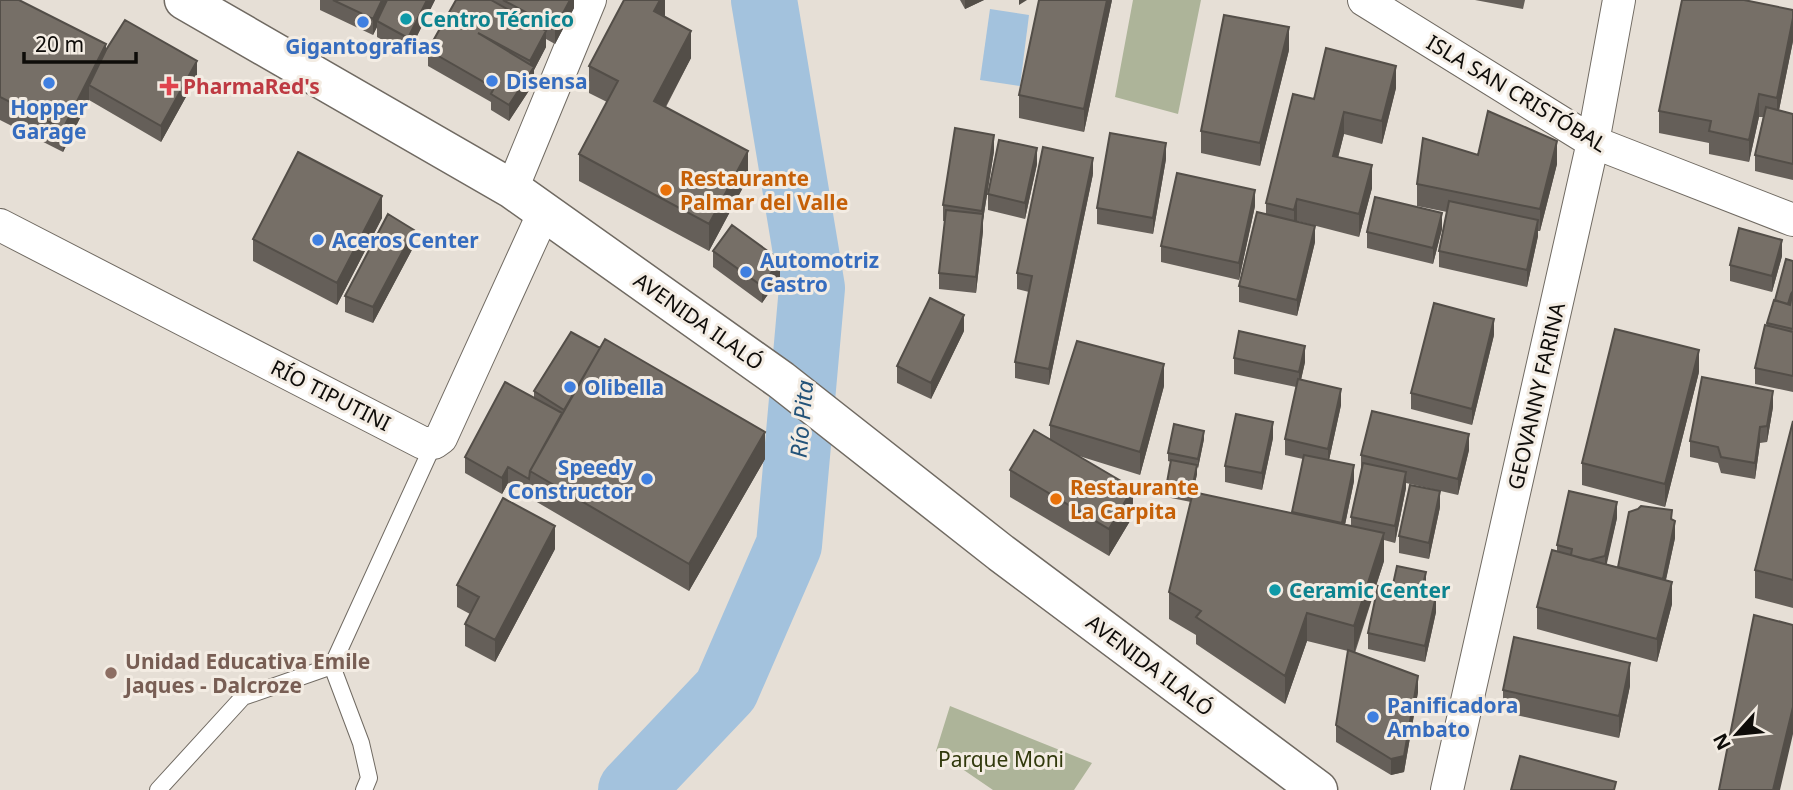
<svg xmlns="http://www.w3.org/2000/svg" width="1793" height="790" viewBox="0 0 1793 790" font-family="'Noto Sans',sans-serif">
<rect width="100%" height="100%" fill="#e6dfd6"/>
<!-- green -->
<path fill="#adb499" d="M1133,0H1201L1178,114L1115,97Z
M950,706L1092,763L1074,790H993L936,751Z"/>
<!-- water -->
<path fill="#a3c2dd" d="M990,9L1029,15L1020,86L980,80Z"/>
<g fill="none" stroke-linecap="round" stroke-linejoin="round">
<!-- river -->
<path stroke="#a3c2dd" stroke-width="66" d="M631,790L726,690L789,545L812,288L764,0"/>
<defs>
<path id="lane" d="M158,790L243,697L332,666
M364,790L369,778L361,743L332,666L434,443"/>
<path id="street" d="M1364,0L1593,142L1793,220
M512,189L590,0
M0,225L423,443H434L441,438L544,212
M1447,790L1593,142L1619,0"/>
<path id="secondary" d="M184,0L512,189L781,380L1001,553L1318,790"/>
</defs>
<!-- lane casing -->
<use href="#lane" stroke="#706a62" stroke-width="18"/>
<!-- street casing -->
<use href="#street" stroke="#706a62" stroke-width="34"/>
<!-- secondary casing -->
<use href="#secondary" stroke="#706a62" stroke-width="41"/>
<!-- lane -->
<use href="#lane" stroke="#fff" stroke-width="16"/>
<!-- street -->
<use href="#street" stroke="#fff" stroke-width="32"/>
<!-- secondary -->
<use href="#secondary" stroke="#fff" stroke-width="38"/>
</g>
<!-- wall -->
<path fill="#655f59" d="M0,0L106,50L197,77L161,142L89,100L63,152L0,120Z
M320,0H435L408,54L377,37V27L373,35L320,10Z
M456,0H574V8L555,44L546,39V47L534,70V83L509,121L491,110V102L428,66V50Z
M665,0V17L691,58L666,107L748,178L709,251L579,181V154L607,102L589,93V66Z
M960,0H984L965,9Z
M1112,0L1084,132L1019,118V95Z
M1475,0H1525L1523,9Z
M1793,41L1779,110L1793,114V180L1755,171V155L1763,117H1759L1749,162L1709,154V143L1659,133V111Z
M1289,50L1260,166L1201,153V131Z
M1396,88L1382,144L1344,134L1338,157L1372,188L1359,237L1297,221L1315,242L1297,316L1239,302V286L1266,214V203L1314,99Z
M994,151L983,220V231L976,293L939,289V273L945,221H943V205Z
M1478,155L1557,164L1540,231H1538V236L1527,287L1439,267V251L1447,212L1417,206V184Z
M1166,159L1153,234L1097,224V208Z
M1037,164L1025,219L988,210V194Z
M1093,174L1049,385L1015,378V362L1029,292L1017,289V273Z
M1255,206L1239,280L1161,262V246Z
M382,218L337,305L253,261V239Z
M1442,229L1433,264L1367,248V232Z
M414,246L373,323L345,312V296Z
M713,251L780,277L762,303L713,267Z
M1782,256L1772,292L1730,281V265Z
M1793,261V392L1755,384V368L1767,323L1775,300Z
M964,331L931,399L897,383V366Z
M1494,335L1472,425L1411,409V393Z
M1234,358L1305,362L1301,380L1341,405L1329,460L1354,481L1345,525L1351,526V517L1361,472V455L1469,450L1458,495L1406,483V488L1395,543L1384,540V561L1355,653L1418,692L1404,772L1391,775L1336,742V725L1348,651L1307,641L1285,704L1196,644V635L1169,619V592L1191,502L1166,497V488L1171,462L1168,461V453L1204,439L1198,468L1197,467V474L1193,492L1292,513L1303,459L1285,455V439L1296,387L1234,374Z
M1699,372L1665,507L1582,485V463Z
M1164,386L1140,475L1079,456L1133,516L1109,556L1010,497V470L1050,439V425Z
M534,391L765,459L689,591L530,498V494L529,495L508,483L502,494L465,473V457L534,398Z
M1773,407L1767,442L1760,443L1755,479L1721,473L1718,463L1690,457V441Z
M1793,421V608L1755,598V570Z
M1273,438L1262,490L1225,482V466Z
M1440,507L1429,559L1399,553V536Z
M1638,509L1672,520L1675,538L1666,580L1672,604L1657,662L1537,629V607L1557,551V545L1617,518L1606,564L1618,567Z
M555,549L495,662L465,646V624L470,614L457,607V585Z
M1426,588L1425,594L1436,612L1425,662L1368,649V633L1392,589Z
M1630,686L1619,738L1503,712V690Z"/>
<!-- shaded-wall -->
<path fill="#534e48" d="M382,0H389L377,21V27L373,35V19Z
M427,0H435L408,54V38Z
M570,0H574V8L555,44V28Z
M660,0H665V18L654,11Z
M965,0H984L965,9Z
M1019,0H1027L1019,5Z
M1107,0H1112L1084,132V109Z
M1793,18V41L1777,120V98Z
M1289,27V50L1260,166V143Z
M546,31V47L534,70V83L509,121V105L530,72V61Z
M691,31V58L654,128V101Z
M106,44V66L89,85V100L63,152V129Z
M197,61V77L161,142V126Z
M1396,66V88L1382,144V121Z
M1759,94V117L1749,162V140Z
M1344,112V134L1333,178V156Z
M994,135V151L983,220V231L976,293V277L982,224V211Z
M1557,141V164L1540,231V209Z
M1166,143V159L1153,234V218Z
M1037,148V164L1025,219V203Z
M748,151V178L709,251V224Z
M1093,158V174L1049,385V369Z
M1372,165V188L1359,237V214Z
M1255,190V206L1239,280V263Z
M382,196V218L337,305V283Z
M1297,199V221L1294,233V210Z
M1442,213V229L1433,264V248Z
M1538,220V236L1527,287V270Z
M1315,226V242L1297,316V300Z
M414,230V246L373,323V307Z
M1782,240V256L1772,292V276Z
M780,260V277L762,303V286Z
M964,315V331L931,399V383Z
M1494,319V335L1472,425V409Z
M1305,346V362L1299,388V372Z
M1699,350V372L1665,507V484Z
M1164,364V386L1140,475V452Z
M1341,389V405L1328,465V449Z
M1773,391V407L1767,442V426Z
M1273,422V438L1262,490V473Z
M1760,427V443L1755,479V463Z
M1204,431V439L1198,468V459Z
M765,432V459L689,591V564Z
M1469,434V450L1458,495V479Z
M1197,465V474L1191,502V494Z
M1354,465V481L1342,539V523Z
M508,467V483L502,494V478Z
M1406,472V488L1395,543V526Z
M1133,488V516L1109,556V529Z
M1440,491V507L1429,559V543Z
M1617,502V518L1605,572V556Z
M1675,521V538L1662,597V581Z
M555,526V549L495,662V640Z
M1384,533V561L1354,653V626Z
M1426,572V588L1421,609V593Z
M1672,582V604L1657,662V639Z
M1436,596V612L1425,662V646Z
M1307,613V641L1285,704V676Z
M1630,663V686L1619,738V716Z
M1418,676V692L1404,772L1391,775V759Z
M1793,707V734L1780,790H1773Z"/>
<!-- building -->
<path fill="#766f67" stroke="#534e48" stroke-width="2" d="M0,0H19L106,44L63,129L0,97Z
M333,0H382L373,19Z
M387,0H427L408,38L377,21Z
M456,0H491L546,31L530,61L478,33L534,67L509,105L491,94L494,88L428,50Z
M503,0H570L555,28Z
M624,0H660L654,11L691,31L654,101L748,151L709,224L579,154L618,81L589,66Z
M1039,0H1107L1084,109L1019,95Z
M1682,0H1744L1793,10V18L1777,98L1759,94L1749,140L1709,131L1711,121L1659,111Z
M1224,15L1289,27L1260,143L1201,131Z
M125,20L197,61L161,126L89,85L106,50Z
M1326,48L1396,66L1382,121L1344,112L1333,156L1372,165L1359,214L1297,199L1294,210L1266,203L1293,94L1314,99Z
M1766,107L1793,114V164L1755,155Z
M1488,111L1557,141L1540,209L1417,184L1423,138L1478,155Z
M955,128L994,135L982,211L943,205Z
M1110,133L1166,143L1153,218L1097,208Z
M999,140L1037,148L1025,203L988,194Z
M1043,147L1093,158L1049,369L1015,362L1032,276L1017,273Z
M298,152L382,196L337,283L253,239Z
M1177,173L1255,190L1239,263L1161,246Z
M1375,197L1442,213L1433,248L1367,232Z
M1449,201L1538,220L1527,270L1439,251Z
M946,210L983,214L976,277L939,273Z
M1257,212L1315,226L1297,300L1239,286Z
M388,214L414,230L373,307L345,296Z
M732,225L780,260L762,286L713,251Z
M1739,228L1782,240L1772,276L1730,265Z
M1786,259L1793,261V291L1791,294L1788,304L1775,300Z
M1793,291V329L1767,323L1774,300L1790,305Z
M930,298L964,315L931,383L897,366Z
M1434,303L1494,319L1472,409L1411,393Z
M1765,325L1793,332V376L1755,368Z
M1615,329L1699,350L1665,484L1582,463Z
M1239,331L1305,346L1299,372L1234,358Z
M571,332L600,348L564,410L534,391Z
M605,339L765,432L689,564L530,471Z
M1077,341L1164,364L1140,452L1050,425Z
M1702,377L1773,391L1767,426L1760,427L1755,463L1721,457L1718,447L1690,441Z
M1298,379L1341,389L1328,449L1285,439Z
M505,382L562,413L530,471L529,479L508,467L502,478L465,457Z
M1372,411L1469,434L1458,479L1361,455Z
M1236,414L1273,422L1262,473L1225,466Z
M1793,421V580L1755,570Z
M1174,424L1204,431L1198,459L1168,453Z
M1034,430L1133,488L1109,529L1010,470Z
M1304,455L1354,465L1342,523L1292,512Z
M1171,460L1197,465L1191,494L1166,488Z
M1363,463L1406,472L1395,526L1351,517Z
M1410,485L1440,491L1429,543L1399,536Z
M1569,491L1617,502L1605,556L1589,560L1584,559L1571,555L1572,549L1557,545Z
M1193,492L1384,533L1354,626L1307,613L1285,676L1196,617L1201,611L1169,592Z
M503,498L555,526L495,640L465,624L479,597L457,585Z
M1641,506L1672,510L1671,519L1675,521L1663,579L1618,567L1629,512L1638,509Z
M1552,550L1672,582L1657,639L1537,607Z
M1397,566L1426,572L1421,593L1436,596L1425,646L1368,633L1378,586L1392,589Z
M1754,615L1793,625V707L1773,790H1719Z
M1514,637L1630,663L1619,716L1503,690Z
M1348,650L1418,676L1404,756L1391,759L1336,725Z
M1520,756L1616,782L1614,790H1511Z"/>
<!-- markers -->
<g fill="#0f9aa8" stroke="#f3ece3" stroke-width="2.5">
<circle cx="406" cy="19" r="7"/>
<circle cx="1275" cy="590" r="7"/>
</g>
<g fill="#3f7fe0" stroke="#f3ece3" stroke-width="2.5">
<circle cx="363" cy="22" r="7"/>
<circle cx="492" cy="81" r="7"/>
<circle cx="49" cy="83" r="7"/>
<circle cx="318" cy="240" r="7"/>
<circle cx="746" cy="272" r="7"/>
<circle cx="570" cy="387" r="7"/>
<circle cx="647" cy="479" r="7"/>
<circle cx="1373" cy="717" r="7"/>
</g>
<path fill="#e0444e" stroke="#f3ece3" stroke-width="2.5" d="M165.5 75.5h7v7h7v7h-7v7h-7v-7h-7v-7h7z"/>
<g fill="#e8710a" stroke="#f3ece3" stroke-width="2.5">
<circle cx="666" cy="190" r="7"/>
<circle cx="1056" cy="499" r="7"/>
</g>
<circle fill="#8d6e63" stroke="#f3ece3" stroke-width="2.5" cx="111" cy="673" r="7"/>
<g text-anchor="middle" dominant-baseline="central" stroke-width="6" stroke-linejoin="round" paint-order="stroke">
<!-- culture labels -->
<g font-size="21" font-weight="bold" fill="#0d838f" stroke="#f3ece3" text-anchor="start">
<text x="420" y="19">Centro Técnico</text>
<text x="1289" y="590">Ceramic Center</text>
</g>
<!-- shop labels -->
<g font-size="21" font-weight="bold" fill="#366cbe" stroke="#f3ece3" text-anchor="start">
<text x="363" y="46" text-anchor="middle">Gigantografias</text>
<text x="506" y="81">Disensa</text>
<text x="49" y="107" text-anchor="middle">Hopper<tspan x="49" dy="24">Garage</tspan></text>
<text x="332" y="240">Aceros Center</text>
<text x="760" y="260">Automotriz<tspan x="760" dy="24">Castro</tspan></text>
<text x="584" y="387">Olibella</text>
<text x="633" y="467" text-anchor="end">Speedy<tspan x="633" dy="24">Constructor</tspan></text>
<text x="1387" y="705">Panificadora<tspan x="1387" dy="24">Ambato</tspan></text>
</g>
<!-- health labels -->
<g font-size="21" font-weight="bold" fill="#be3a42" stroke="#f3ece3" text-anchor="start">
<text x="183" y="86">PharmaRed's</text>
</g>
<!-- street labels -->
<g font-size="21" fill="#0e0c09" stroke="#f3ece3">
<text transform="translate(1517 93) rotate(31)">ISLA SAN CRISTÓBAL</text>
<text transform="translate(699 321) rotate(35)">AVENIDA ILALÓ</text>
<text transform="translate(331 395) rotate(27)">RÍO TIPUTINI</text>
<text transform="translate(1536 396) rotate(-77)">GEOVANNY FARINA</text>
<text transform="translate(1150 665) rotate(37)">AVENIDA ILALÓ</text>
</g>
<!-- food labels -->
<g font-size="21" font-weight="bold" fill="#c56008" stroke="#f3ece3" text-anchor="start">
<text x="680" y="178">Restaurante<tspan x="680" dy="24">Palmar del Valle</tspan></text>
<text x="1070" y="487">Restaurante<tspan x="1070" dy="24">La Carpita</tspan></text>
</g>
<!-- education labels -->
<g font-size="21" font-weight="bold" fill="#785e54" stroke="#f3ece3" text-anchor="start">
<text x="125" y="661">Unidad Educativa Emile<tspan x="125" dy="24">Jaques - Dalcroze</tspan></text>
</g>
<!-- park labels -->
<g font-size="21" fill="#31390c" stroke="#f3ece3">
<text x="1001" y="759">Parque Moni</text>
</g>
<!-- water labels -->
<g font-size="23" font-style="italic" fill="#235379" stroke="#f3ece3">
<text transform="translate(801 419) rotate(-85)">Río Pita</text>
</g>
</g>
<!-- north arrow -->
<g transform="translate(1737 734) rotate(243)" stroke="#f3ece3" stroke-width="5" paint-order="stroke">
<path d="M0-5L12 26L0 18L-12 26Z" fill="#0e0c09"/>
<text y="-10" font-size="19" font-weight="bold" text-anchor="middle" fill="#0e0c09">N</text>
</g>
<!-- scale -->
<path d="M24 52v10h112v-10" fill="none" stroke="#0e0c09" stroke-width="3.5"/>
<text x="35" y="52" font-size="21" fill="#0e0c09" stroke="#f3ece3" stroke-width="5" paint-order="stroke">20 m</text>
</svg>
